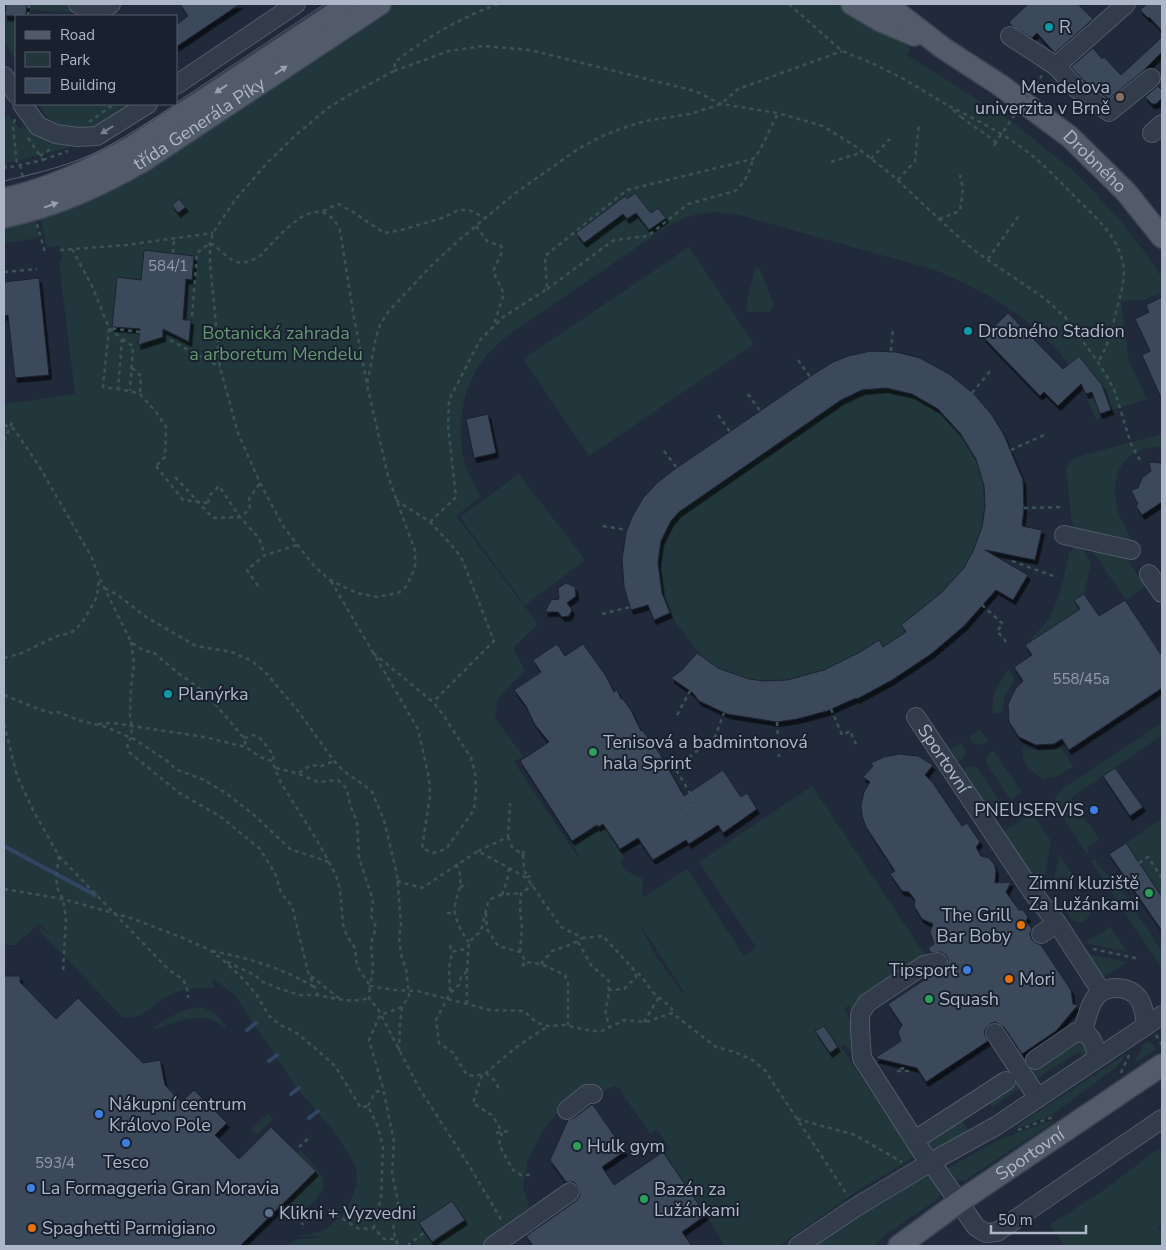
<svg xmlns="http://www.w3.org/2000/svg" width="1166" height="1250" viewBox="0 0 1166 1250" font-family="'Nunito Sans',sans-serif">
<defs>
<filter id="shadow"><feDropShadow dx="2.5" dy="4.5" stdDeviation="0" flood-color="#0009"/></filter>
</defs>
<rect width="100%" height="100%" fill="#202a3a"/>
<!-- green -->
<path fill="#22373b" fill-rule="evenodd" d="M4,4H69L76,13L31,10L30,16H16V59L4,42Z
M395,4H836L911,48L907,55L1011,121L1071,169L1094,192L1124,225L1148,256L1162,278V292L1145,300L1121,301L1129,361L1147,399L1100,414V418L1096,419C1088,400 1080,381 1068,364C1038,321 983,290 935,270L739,215C713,210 695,212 671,224L511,333C503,340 495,346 488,354C460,384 453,439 470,477C473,484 478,490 481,497L456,516L538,624L513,648L525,670L498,699L495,718L523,756L514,762L577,856L579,855L572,845L574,844L572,841L520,761L551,740L528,705L525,707L527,704L522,697L520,699L522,696L517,690H514L541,672L533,660L557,644L565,656L584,645L582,646L610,684L608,686L618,701L622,698L618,702L639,733L644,731L640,734L644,741L649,739L645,742L670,780L675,778L671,781L681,796L684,795L682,797L685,839L671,845L673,848L668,851L643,835L619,850L624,858L621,860C622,872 634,874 643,879L642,898L687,869L744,956L756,947L699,862L812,786L925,955L865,995L852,1011L848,1006L844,1009L852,1024L854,1052L849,1049L845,1044L841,1047L909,1150L913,1148L916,1156L857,1191L779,1246H725L706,1215L663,1152L669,1148L657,1129L650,1134L618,1087L613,1086L600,1094L562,1107L543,1131L528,1160L523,1186L529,1207L483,1246H416L412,1240L402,1246H286L298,1239L320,1238L319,1236L297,1237L322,1231L340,1218L351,1201L356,1186L357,1175L355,1165L337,1135L296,1087L234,994L212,978L214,988C198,988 182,988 168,996C150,1006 146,1018 123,1018L40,931V927L50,934L40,923L15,945H4V404L75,394L59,263L62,261L60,246L47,248L40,216L256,97ZM635,916V917L685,993L681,991L658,959Z
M40,104H133C124,110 114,120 104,125C94,130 64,128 54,122C48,119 41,110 40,104Z
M8,114L19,128L23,126L44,137L77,145L4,164V121Z
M35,220L39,238L4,243V226Z
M689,247L754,344L589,456L523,359Z
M758,267L760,269L773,303V309L769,312H747V302L755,269Z
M886,388C894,390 904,391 912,394C927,400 940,412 951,423C990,464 995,517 965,566C950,590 923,607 902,625L906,632L883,647L879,640C845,662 807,682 765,681C748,681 726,674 711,664C699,656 692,645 684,633C679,627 674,621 670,614C649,578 655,530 689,504L841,400L862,390Z
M1162,434V448C1151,446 1143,449 1133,454C1111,466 1112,502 1122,521C1126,529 1130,534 1130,543L1077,530L1072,523L1066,470L1069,463L1077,457Z
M519,474L585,560L525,605L460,517Z
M1076,546L1082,548L1091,563L1084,594L1074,600L1080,609L1025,645C1031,638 1038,632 1044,625C1059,607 1065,575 1069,552Z
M1089,546L1125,556L1145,586L1126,600Z
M1009,669L1015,680L1005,695L1002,713H993C990,695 998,683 1009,669Z
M1162,723V735L1071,798L1099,839L1087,847L1089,852L1087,854L1059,812L1055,798L1062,789Z
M980,729L988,741L983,745L973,743L969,737Z
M961,742L965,748L964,757L958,762L950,750Z
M1023,747C1035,751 1048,752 1060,747L1073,766L1058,776L1044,779C1031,771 1020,764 1023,747Z
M993,750L1022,792L1011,800L986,763L988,754Z
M969,766L978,768L1002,804L990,812L963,770Z
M1032,813L1051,841L1042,889L1003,832Z
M1162,819V931L1109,854Z
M1059,854L1074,876L1052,890Z
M1095,859L1100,867L1118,885L1162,951V969L1091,861Z
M1068 911a11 11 0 1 1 22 0a11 11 0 1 1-22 0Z
M1110,927L1128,952L1085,943Z
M1084,953L1127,962L1101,979Z
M198,1007C212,1009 219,1016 227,1028L225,1029C207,1007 176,1023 154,1029L153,1027L181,1011Z
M1075,1040H1082L1089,1054L1084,1057L1080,1051L1030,1083L1029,1072Z
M1147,1042L1153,1044L1156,1050L1134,1063L1143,1045Z
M1126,1054L1118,1066L1052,1115L1018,1128L1017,1126Z
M1022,1077L1026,1084L992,1107L987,1100Z
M268,1113L273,1119L257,1135L251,1130Z
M960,1118L970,1133L934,1153L924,1142Z
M1053,1120L1054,1122L964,1181L954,1179L946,1169L1001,1139Z
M1158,1149L1162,1155V1223L1158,1227L1162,1233V1246H1065L1050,1225L1105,1189Z
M299,1151H301C330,1181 334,1189 296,1215L284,1203L315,1171L297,1152Z
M926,1174H929L941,1191L940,1195L936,1200L888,1233L873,1246H813L861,1214Z"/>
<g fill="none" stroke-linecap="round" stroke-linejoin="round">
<!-- stream -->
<path stroke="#324563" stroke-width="4" d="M4,846L95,895
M247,1030L256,1023
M269,1061L277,1055
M291,1094L299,1088
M309,1118L318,1111"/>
</g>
<!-- building -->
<path fill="#3b485a" stroke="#1b2331" filter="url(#shadow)" d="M6,4H27L26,16H5Z
M180,4H240L176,47V25L188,16Z
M1028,4H1078L1093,19L1055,53L1037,33L1032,38L1012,26L1009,22Z
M1147,4H1162V31L1149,17L1148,18L1140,10Z
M1162,37V52L1143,71L1109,99L1084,81L1071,67L1093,48L1102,59L1104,57L1121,75Z
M1158,86L1162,90V98L1156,104H1152L1145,97Z
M635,193L651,213L658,208L666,218L649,230L636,213L627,219L623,214L584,243L576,233L625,196L627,199Z
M179,199L186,207L178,213L172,205Z
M144,250L194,256L192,280L186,279L183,320H191L189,342L163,329V337L138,345L140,329L112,327L117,277L141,280Z
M39,278L49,375L15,378L8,315L4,316V282Z
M1162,297V400L1142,355L1150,351L1135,319L1149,312L1146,305Z
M1008,313L1063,369L1079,356L1102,385L1111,410L1100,414L1092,392L1086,394L1081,384L1058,406L1044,392L1040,396L983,337Z
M871,351L896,352L920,358L949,374L974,394L992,415L1004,435L1023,480L1024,508L1022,526L1042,530L1035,560L985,550L1028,575L1013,600L996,590L964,626L931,654L892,680L857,699L856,698L827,711L797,719L777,722L727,714L699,701L693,693L671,678L682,670L697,653L718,668L749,679L765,681L787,680L824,670L860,652L879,640L883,647L906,632L901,625L941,593L964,568L973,551L982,527L985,507L984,486L976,459L960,433L938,409L912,394L886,388L862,390L841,400L679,512L671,521L661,541L658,563L662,593L670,613L654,620L648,605L631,610L624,587L622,559L626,533L632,517L643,498L658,482L675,469L817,372L833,362L848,356Z
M488,414L496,453L474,458L466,419Z
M1149,462L1162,463V502L1142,515L1136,506L1138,504L1131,490L1138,488L1142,478L1151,471Z
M566,583L575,587L576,596L567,603L572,610L569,616L562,617L558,612H545L551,600L559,599L558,588Z
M1084,594L1099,616L1125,600L1162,656V688L1069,750L1062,739L1054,744L1036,745L1019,737L1009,722L1008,704L1016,688L1023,681L1014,667L1032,655L1025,645L1080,609L1074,600Z
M557,644L565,656L583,644L606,676L614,692L617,690L621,699L622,698L631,710L641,731L642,730L660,754L684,796L723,770L741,797L747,793L757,809L723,833L718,825L689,844L686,840L653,860L638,838L620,849L603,824L598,827L597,825L572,841L520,761L549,742L535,725L526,706L514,690L541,672L533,660Z
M900,754L918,756L933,765L925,775L933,783L962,826L967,823L980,842L976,847L981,856L989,858L994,864L996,870L995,883L1011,882L1006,892L1019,910H1023L1028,917L1026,921L1032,929L1030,934L1032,940L1036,943L1041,945L1071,990L1073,1004L1078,1005L1056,1031L1022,1054L1004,1027L995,1022L990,1024L986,1028L984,1033L988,1041L926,1082L917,1068L875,1058L901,1041L898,1032L902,1025L888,1004L933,974L945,970L948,965V959L946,955L941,952L931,953L928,948L934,944L930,932L933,924L922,919L914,906L915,900L909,892L902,891L890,874L895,871L866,827L862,816L861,805L864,792L870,782L863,777L873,766L871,763L884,757Z
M1115,768L1143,807L1130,816L1103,776Z
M1126,843L1162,897V931L1109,854Z
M4,976H20V982L56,1019L78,998L143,1063L160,1060L165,1085L181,1102L194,1090L227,1123L215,1135L239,1159L271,1127L316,1171L240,1246H4Z
M824,1026L838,1047L830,1053L815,1031Z
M591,1105H593L625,1151L602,1167L614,1185L663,1152L706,1215L682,1232L692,1246H533L526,1236L576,1201L580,1196V1191L578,1186L574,1182H566L550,1160L568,1120L574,1118Z
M452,1201L465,1220L432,1242L419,1223Z"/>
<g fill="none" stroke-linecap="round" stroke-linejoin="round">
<defs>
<g id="minor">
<path d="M78,4C93,14 97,14 111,4"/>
<path d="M1010,36L1056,66L1126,4"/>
<path d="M1056,66L1077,89L1109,112L1151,78"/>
<path d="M4,76L16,94"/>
<path d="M176,85L296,4"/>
<path d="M22,104L38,126L56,134L78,137L97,136L148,104"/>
<path d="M1152,133L1162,124"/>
<path d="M1064,535L1131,550"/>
<path d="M1149,574L1162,593"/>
<path id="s1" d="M916,717L1033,893L1057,923L1101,991"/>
<path d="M1041,934L1057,923"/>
<path d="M938,962L924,965L867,1003L860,1014V1029L862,1058L924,1155L931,1162L976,1227L986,1233L997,1232L1162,1119"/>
<path d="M1083,1032C1086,1021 1088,1008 1095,998C1104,985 1129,984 1139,999C1144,1007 1145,1017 1146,1026"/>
<path d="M995,1033L1038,1098"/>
<path d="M1035,1060L1076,1032C1093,1032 1094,1044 1097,1057"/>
<path d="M567,1110L587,1094H593"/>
<path d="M915,1140L1006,1081"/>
<path d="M493,1246L570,1192"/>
<path d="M798,1246L856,1207L931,1162L996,1126L1162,1015"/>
</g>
<g id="major">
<path d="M852,4L879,20L914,35"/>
<path id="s2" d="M886,4L943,48L1000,85L1070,137L1126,192L1162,237"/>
<path d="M4,199C50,189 91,169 132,147L349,4"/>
<path id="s3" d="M4,217C56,206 97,187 143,161L380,4"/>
<path id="s4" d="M899,1246L959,1202L1162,1065"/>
</g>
</defs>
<!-- minor casing -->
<use href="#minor" stroke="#515a68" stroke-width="20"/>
<!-- major casing -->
<use href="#major" stroke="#3d4554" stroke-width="24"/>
<!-- path -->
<path stroke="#3c5355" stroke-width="2.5" stroke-dasharray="4 4" stroke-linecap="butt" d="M498,4C462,17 425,38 395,62L394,71L349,95L328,108L297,134L268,162L235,200L213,233L210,243V262L220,367L238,433L260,483L283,526L314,566L330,580L357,593L377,597L398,593L406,587L415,568V551L388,476L367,385L376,337L380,325L388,312L431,266L458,241L514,194L578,149L600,137L623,128L645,121L690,114L721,104L738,89L842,51
M789,4L842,51L872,63L902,78L949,106
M28,16L29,4
M394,71L449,51L483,46L530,50L695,91L721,104L778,113L823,126L855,146L892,175L954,233L975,251L1044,298L1065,317L1098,362L1109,380L1115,392L1131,444L1140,460
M949,106C975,119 1001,132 1025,150C1045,165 1062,184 1080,202C1099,220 1117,237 1123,263C1126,280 1120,296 1116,312C1112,329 1108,347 1098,362
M953,110L961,117
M15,119L13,127L17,165
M89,122L114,104
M994,146L996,142
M40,156L52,148
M871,159L890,139
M43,160L68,151
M831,162L863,152
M4,165L6,168L43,160L28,138
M20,165L23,178
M898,180L915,161L919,124
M323,211L338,204L353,212L384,233L401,230L442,218L459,210H469L485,218
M939,219L960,211L963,189L960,175
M37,224L45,252
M476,226L487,241L501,246L502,252L493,271L504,294L493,327
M72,249L92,286L109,328L122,339L118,389
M60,250L126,245L213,233
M173,253L174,239
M988,259L1020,214
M4,272L37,269
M547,289L614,240L648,236L688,204L735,191C745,183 750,171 753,159
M192,316L197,253L210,243C230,255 233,272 260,256C280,236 318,185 340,230L354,318L367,384
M140,332L109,328L103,387L130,391L140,394L156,412L166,427L165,457L156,466
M122,339L133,346L130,391
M170,340L220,367
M891,351L893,328
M798,360L810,377
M132,368L141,376L140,394
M972,393L992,369
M748,394L760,411
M718,415L730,432
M4,425L14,429L39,466L91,556L99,577L131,642L144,651L153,652L178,673L205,692L244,738L246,747L260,757L272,761L281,783L315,837L336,875L340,890L343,924L347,936L355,948L357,966L370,986L369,998L378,1009L419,1088L470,1167L502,1221
M4,441L13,420
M1011,450L1046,434
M664,451L677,468
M175,477L213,518L240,517L250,509L249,499L260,483
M396,500L430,522L454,548L462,559L494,641L433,702
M208,503L210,495L219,486L240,517L259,538L265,555
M1024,508L1064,507
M430,522L456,497L448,426L449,400L480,340L503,317L547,289L545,256L627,190L753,159L760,150L778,113
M603,526L627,530
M1012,561L1053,576
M331,581L418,729L429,778L430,796L422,848L433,853L446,849L474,810L476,790L475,773L471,758L444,716L433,702L372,652
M258,586L247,570L265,555L297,545
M105,588L119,596L146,617L196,646L232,652L252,661L266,673L298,711L334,761L345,772L364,785L372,792L384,820L397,874L401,925L399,938L402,959L406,968L409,996L402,1007L380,1015L369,1040L383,1088L394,1142L392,1173L398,1202L393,1230L398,1246
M982,605L1003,624L997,631L1009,645
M602,614L630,607
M131,642L134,663L131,687L130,718L132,727L131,738L127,744L129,752L178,792L221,817L259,848L275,873L281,893L292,906L308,972L318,995C336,999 352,1003 369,998
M4,658L22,653L57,636L71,633L82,623L97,597L99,578
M4,695L41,710L53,713L58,712L78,720L106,727L136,740L170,763L175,769L202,779L226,793L254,815L290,849L329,862
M831,709L842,735L850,731L856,744
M677,715L690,691
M777,722L779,757
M4,724L17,776L34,812L59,856L169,970C183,979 187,980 188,998
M98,724L113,723L204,737L246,747
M244,738L254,735L261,739L274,756L272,761
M276,768L299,774L318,782L338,780L347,789L350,805L357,822L359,858L373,900L371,916L376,927L371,944L373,968L370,986L394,990L417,991L490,1010L524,1011L537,1023L548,1026L565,1025L591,1031H602L624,1020L646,1022L672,1013L716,1047L735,1052L752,1060L764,1069L848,1196
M299,773L311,765L321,766L334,761
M681,828L685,825L679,814L696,803L675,768L715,737L724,713
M508,837L512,847L523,855L524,868L527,878L533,873
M478,851L508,837L510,803
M523,855L524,849
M59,856L56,877L58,890L63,899L66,919L63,972
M1139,863L1148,857L1162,878
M456,864C468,885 452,897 455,914C457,924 463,935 469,942
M397,881L422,888L478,851L527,878L561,927L583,938L603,936L635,971C645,977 647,988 656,995C666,1004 667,1001 675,1014
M460,887L468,884
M4,889L63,899L131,918L183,938L210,950L222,959L244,980L256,994L269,1016L282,1026L294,1031L315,1048L335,1066L361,1108L368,1106L378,1127L383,1147L381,1199L375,1217L374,1228L384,1239H395
M502,895L507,880L509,869
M1161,895L1162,894
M447,913H455
M486,913L487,929L498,946L520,952L526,962L541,964L565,975L568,983V1025
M578,942L591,965L609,981L608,1001L605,1009L609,1027
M450,945L452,952
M1093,949L1140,959
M212,951C248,958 283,968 314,987
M520,952L522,928L520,909L521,893L533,885
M227,962L255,975L261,981L280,989L300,995H318
M541,964L552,951L570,945L583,938
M522,966L526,962
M467,971L461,977L459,985L450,993L436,1020L439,1043L453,1053L467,1075L475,1076L486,1073L515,1048L548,1026
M311,976L340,999
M608,990L624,989L636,977L635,971
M450,991L449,968L452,952L462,949L467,954
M467,1004V971L469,942L481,931L488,902C496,893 510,894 521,893
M644,1022L659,997
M1156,1035L1162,1045
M399,1051L400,1023L402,1007
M897,1071H908L907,1069L901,1068L900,1064
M486,1073L494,1080L499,1089
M1121,1073L1129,1055
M482,1075L473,1103L493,1116L502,1132L499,1145L513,1170L521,1175H532
M368,1106L375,1093L383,1088
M797,1119L855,1135L902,1162
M1018,1130L1053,1117
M496,1133L508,1131
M299,1147L311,1136
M329,1210L359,1229L374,1228
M297,1216L303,1225
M408,1246L409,1244L425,1232"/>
<!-- minor -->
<use href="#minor" stroke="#333c4a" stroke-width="18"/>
<!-- major -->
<use href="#major" stroke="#515b6a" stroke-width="21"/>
<!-- tram -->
<path stroke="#556071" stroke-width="1" d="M176,103L325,4
M4,181C38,173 72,165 103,149C129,135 152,120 176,104"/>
<!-- path-bridge -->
<path stroke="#3c5355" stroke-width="2.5" stroke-dasharray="4 4" stroke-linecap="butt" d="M961,117L996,142L1043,74
M156,466L183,500L208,503"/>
</g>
<!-- one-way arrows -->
<defs><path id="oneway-solid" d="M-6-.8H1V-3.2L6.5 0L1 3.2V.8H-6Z" transform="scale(1.25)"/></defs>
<g fill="#97a0b0">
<use href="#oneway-solid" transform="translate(281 70) rotate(-34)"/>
<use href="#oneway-solid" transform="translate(221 89) rotate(146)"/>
<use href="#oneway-solid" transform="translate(51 205) rotate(-20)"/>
</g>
<use fill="#77808f" href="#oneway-solid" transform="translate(107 130) rotate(148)"/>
<!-- markers -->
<g fill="#0f9aa8" stroke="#19212f" stroke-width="2">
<circle cx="1049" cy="27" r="5"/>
<circle cx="968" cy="331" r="5"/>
<circle cx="168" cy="694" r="5"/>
</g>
<circle fill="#8d6e63" stroke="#19212f" stroke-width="2" cx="1120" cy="97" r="5"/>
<g fill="#2e9e5b" stroke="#19212f" stroke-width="2">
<circle cx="593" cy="752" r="5"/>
<circle cx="1149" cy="893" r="5"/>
<circle cx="929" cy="999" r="5"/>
<circle cx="577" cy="1146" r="5"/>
<circle cx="644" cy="1199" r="5"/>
</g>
<g fill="#3f7fe0" stroke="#19212f" stroke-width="2">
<circle cx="1094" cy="810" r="5"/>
<circle cx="967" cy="970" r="5"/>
<circle cx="99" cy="1114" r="5"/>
<circle cx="126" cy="1143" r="5"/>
<circle cx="31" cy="1188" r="5"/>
</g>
<g fill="#e8710a" stroke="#19212f" stroke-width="2">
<circle cx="1021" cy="925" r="5"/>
<circle cx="1009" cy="979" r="5"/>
<circle cx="32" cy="1228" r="5"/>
</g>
<circle fill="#5c6f8a" stroke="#19212f" stroke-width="2" cx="269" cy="1213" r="5"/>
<g text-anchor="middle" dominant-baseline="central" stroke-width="4" stroke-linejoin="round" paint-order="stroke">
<!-- number labels -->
<g font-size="15" fill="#919bac">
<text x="168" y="266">584/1</text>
<text x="1081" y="679">558/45a</text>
<text x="55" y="1163">593/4</text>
</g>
<!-- poi labels -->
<g font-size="18" fill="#aeb7c7" stroke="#19212f" text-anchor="start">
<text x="1059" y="27">R</text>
<text x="1110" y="87" text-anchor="end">Mendelova<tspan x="1110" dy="21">univerzita v Brně</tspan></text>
<text x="978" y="331">Drobného Stadion</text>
<text x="178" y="694">Planýrka</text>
<text x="603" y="742">Tenisová a badmintonová<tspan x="603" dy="21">hala Sprint</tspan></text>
<text x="1084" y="810" text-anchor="end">PNEUSERVIS</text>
<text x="1139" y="883" text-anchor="end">Zimní kluziště<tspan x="1139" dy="21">Za Lužánkami</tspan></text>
<text x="1011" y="915" text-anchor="end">The Grill<tspan x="1011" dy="21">Bar Boby</tspan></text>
<text x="957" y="970" text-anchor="end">Tipsport</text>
<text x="1019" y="979">Mori</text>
<text x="939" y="999">Squash</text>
<text x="109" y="1104">Nákupní centrum<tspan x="109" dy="21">Královo Pole</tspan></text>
<text x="587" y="1146">Hulk gym</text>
<text x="126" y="1162" text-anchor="middle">Tesco</text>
<text x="41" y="1188">La Formaggeria Gran Moravia</text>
<text x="654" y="1189">Bazén za<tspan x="654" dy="21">Lužánkami</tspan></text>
<text x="279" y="1213">Klikni + Vyzvedni</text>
<text x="42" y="1228">Spaghetti Parmigiano</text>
</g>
<!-- street labels -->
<g font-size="18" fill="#aeb7c7" stroke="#19212f">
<text stroke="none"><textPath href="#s3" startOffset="218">třída Generála Píky</textPath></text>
<text stroke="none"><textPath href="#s2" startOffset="262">Drobného</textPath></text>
<text stroke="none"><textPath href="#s1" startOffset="50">Sportovní</textPath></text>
<text stroke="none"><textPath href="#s4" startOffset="160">Sportovní</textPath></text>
</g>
<!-- park labels -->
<g font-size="18" fill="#649872" stroke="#19212f">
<text x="276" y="333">Botanická zahrada<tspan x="276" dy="21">a arboretum Mendelu</tspan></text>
</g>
</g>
<!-- border -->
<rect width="1166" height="1250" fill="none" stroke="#aeb7c7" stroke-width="10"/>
<!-- legend -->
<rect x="15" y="15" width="162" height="90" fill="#19212f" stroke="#555d6c"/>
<rect x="25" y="31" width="25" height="8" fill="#515b6a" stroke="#555d6c"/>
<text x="60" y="40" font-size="15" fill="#aeb7c7">Road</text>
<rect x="25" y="52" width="25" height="15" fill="#22373b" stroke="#555d6c"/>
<text x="60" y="65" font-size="15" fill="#aeb7c7">Park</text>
<rect x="25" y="78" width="25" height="15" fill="#3b485a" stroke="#555d6c"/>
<text x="60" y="90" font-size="15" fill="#aeb7c7">Building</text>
<!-- scale -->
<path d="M991 1225v8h95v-8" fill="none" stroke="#aeb7c7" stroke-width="2.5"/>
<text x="998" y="1225" font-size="15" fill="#aeb7c7" stroke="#19212f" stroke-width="4" paint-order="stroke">50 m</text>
</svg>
